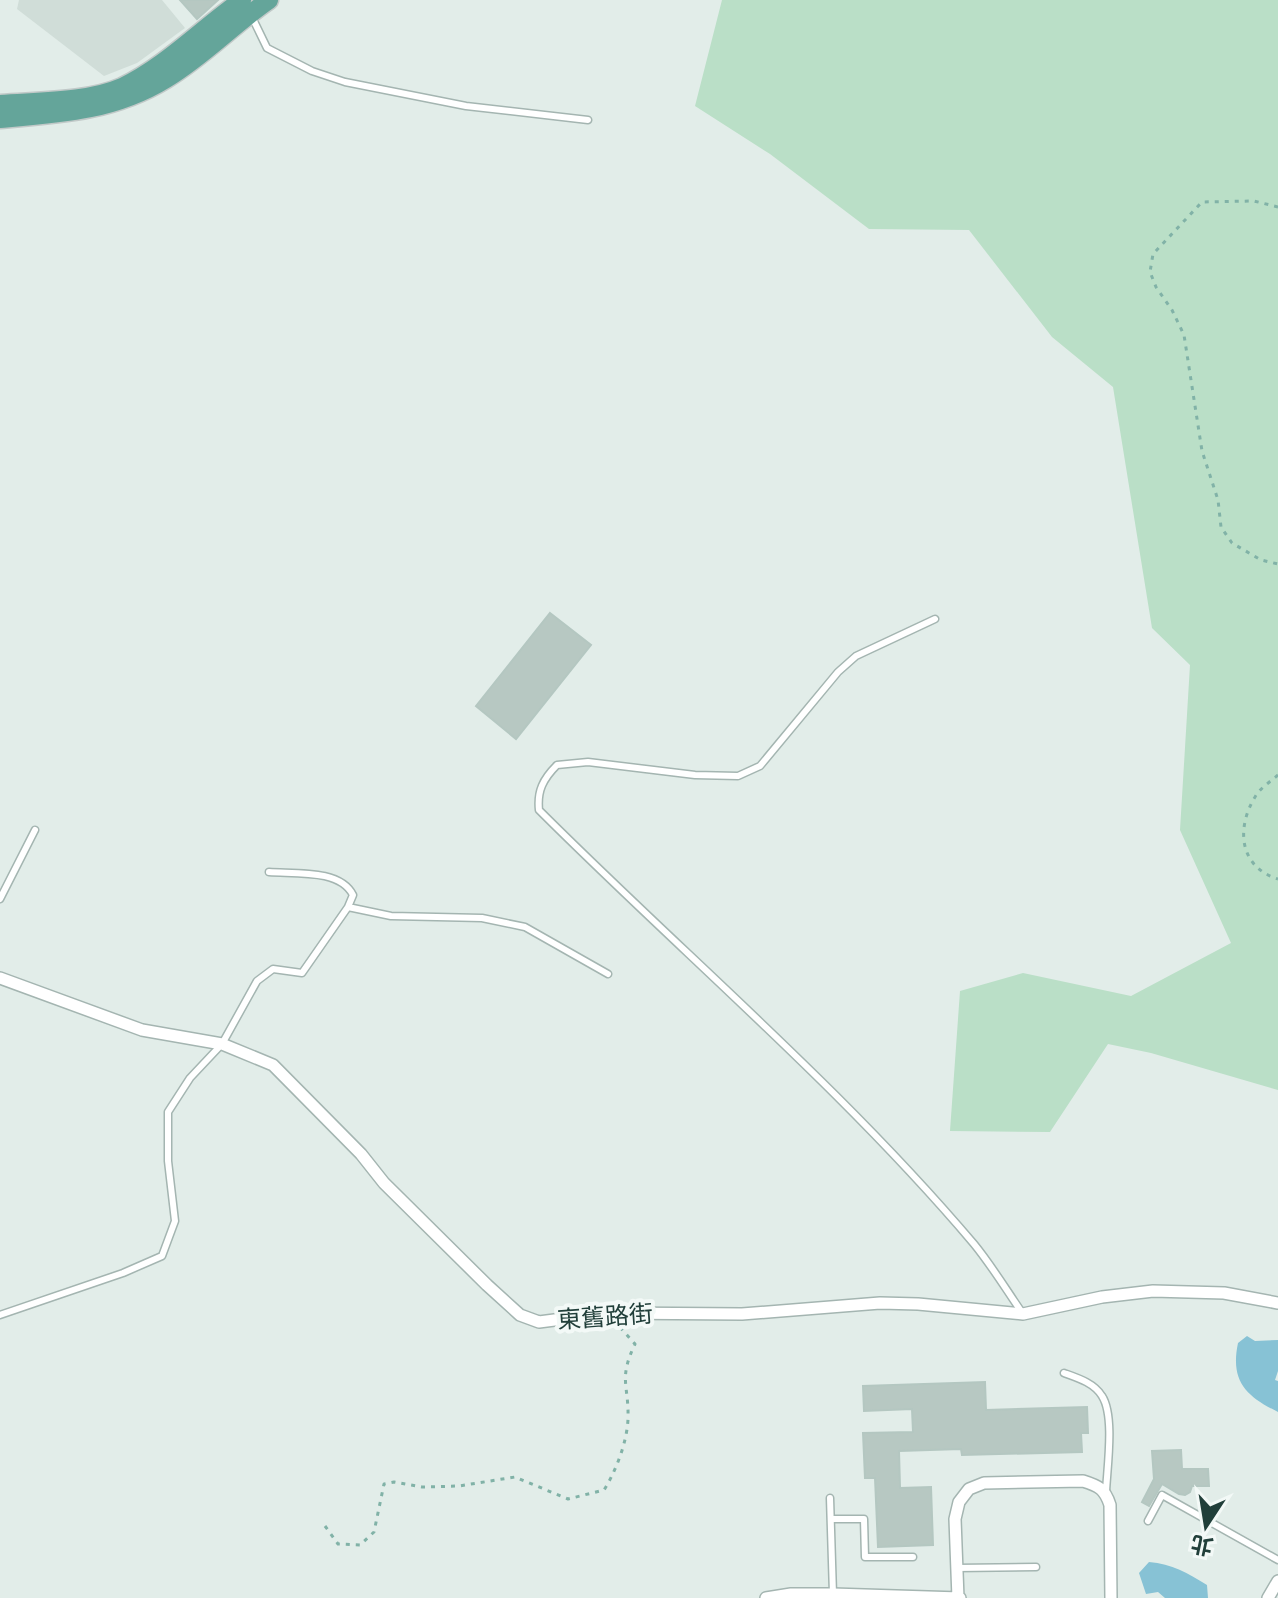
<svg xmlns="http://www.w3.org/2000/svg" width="1278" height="1598" viewBox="0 0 1278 1598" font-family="Signika,'Noto Sans TC',sans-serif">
<rect width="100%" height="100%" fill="#e2ede9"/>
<!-- built -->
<path fill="#d0ddd8" d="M19,0H162L185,28L137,63L104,76L17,9Z"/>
<!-- green -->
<path fill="#badfc7" d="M722,0H1278V1090L1151,1053L1108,1044L1050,1132L950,1131L960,991L1023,973L1131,996L1231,943L1180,830L1190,665L1152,628L1113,387L1052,337L969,230L869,229L770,154L695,106Z"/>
<!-- water -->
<path fill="#87c2d5" d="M1247,1336L1255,1341L1278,1340V1371L1275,1380L1278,1381V1412C1246,1396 1230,1381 1238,1343Z
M1149,1562C1172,1564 1188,1573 1207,1585L1208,1598H1165L1158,1592L1146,1594L1139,1573Z"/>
<!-- building -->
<path fill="#b7c8c2" stroke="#b4c7c1" stroke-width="2" d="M180,0H218L197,19Z
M550,613L591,645L516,739L476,706Z
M985,1382L986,1410L1087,1407L1088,1433H1081L1082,1452L962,1455L961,1449L899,1451L900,1488L931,1487L933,1545L878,1547L875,1478H865L863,1433L913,1432L912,1409L864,1411L863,1386Z
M1181,1450L1182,1469H1208L1209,1486H1192L1190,1492L1185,1495L1179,1494L1162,1484L1149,1506L1142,1502L1154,1479L1152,1451Z"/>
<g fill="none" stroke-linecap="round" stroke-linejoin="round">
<defs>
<path id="service" d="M252,17L267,48L312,71L345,82L466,106L588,120
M935,619L856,656L838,672L760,766L738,776L695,775L588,762L557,765C543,779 537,791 539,810C684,955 842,1088 974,1244C992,1266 1007,1291 1023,1314
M269,872C295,874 340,869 353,895L348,907
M0,899L35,830
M0,1315L123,1273L162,1256L175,1221L168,1161V1112L190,1078L222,1044L257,981L273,969L302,973L348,907L391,916L482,918L525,927L608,974
M1064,1373C1078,1378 1094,1383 1102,1396C1115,1416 1107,1468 1106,1492
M830,1498L833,1594
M831,1519H864L865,1557H913
M1148,1521L1162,1495L1278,1560
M956,1568L1036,1567"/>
<path id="minor" d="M0,978L142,1030L222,1044L273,1065L361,1154L384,1183L487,1285L520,1315L539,1322L608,1313L742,1314L880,1303L918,1304L1023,1314L1102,1297L1153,1291L1224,1293L1278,1303
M766,1598L791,1594H833L960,1598
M958,1598L955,1519L959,1502L969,1489L984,1483L1083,1481C1099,1486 1105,1489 1110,1505L1111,1598
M1268,1598L1278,1581"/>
<path id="primary" d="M0,104C37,101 88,102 122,87C166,66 202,28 242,0
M0,119C60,114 114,111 166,79C203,57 234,24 269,0"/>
</defs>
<!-- service casing -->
<use href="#service" stroke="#a4b5b1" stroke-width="9"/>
<!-- minor casing -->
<use href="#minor" stroke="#a4b5b1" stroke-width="14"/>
<!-- primary casing -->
<use href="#primary" stroke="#c1c9c8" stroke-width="21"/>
<!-- path -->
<path stroke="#81b2a7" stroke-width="3" stroke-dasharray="4 6" stroke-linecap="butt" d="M1278,207L1254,201L1202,202L1153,254L1150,272L1156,287L1172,310L1184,335L1202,451L1218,500L1221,527L1232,543L1261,560L1278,564
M1278,775C1270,782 1260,788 1255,797C1236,828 1239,867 1278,879
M325,1526L338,1544L360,1545L374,1532L384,1484L394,1482L422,1487L459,1486L515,1477L568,1499L604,1490C616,1471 627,1442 628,1419C629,1384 618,1380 635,1344L618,1325"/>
<!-- service -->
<use href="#service" stroke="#fff" stroke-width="6"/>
<!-- minor -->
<use href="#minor" stroke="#fff" stroke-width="11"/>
<!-- primary -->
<use href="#primary" stroke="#64a59a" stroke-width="18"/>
</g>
<g text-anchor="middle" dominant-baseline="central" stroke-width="8" stroke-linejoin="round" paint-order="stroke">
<!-- street labels -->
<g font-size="24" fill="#213f3a" stroke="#f3f9f7">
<text transform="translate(605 1317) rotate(-4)">東舊路街</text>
</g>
</g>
<!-- north arrow -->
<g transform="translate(1206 1526) rotate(192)" stroke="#f3f9f7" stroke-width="6" paint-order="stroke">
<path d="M0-6L14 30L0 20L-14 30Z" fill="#213f3a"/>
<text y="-12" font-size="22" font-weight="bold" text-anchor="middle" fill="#213f3a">北</text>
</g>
</svg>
